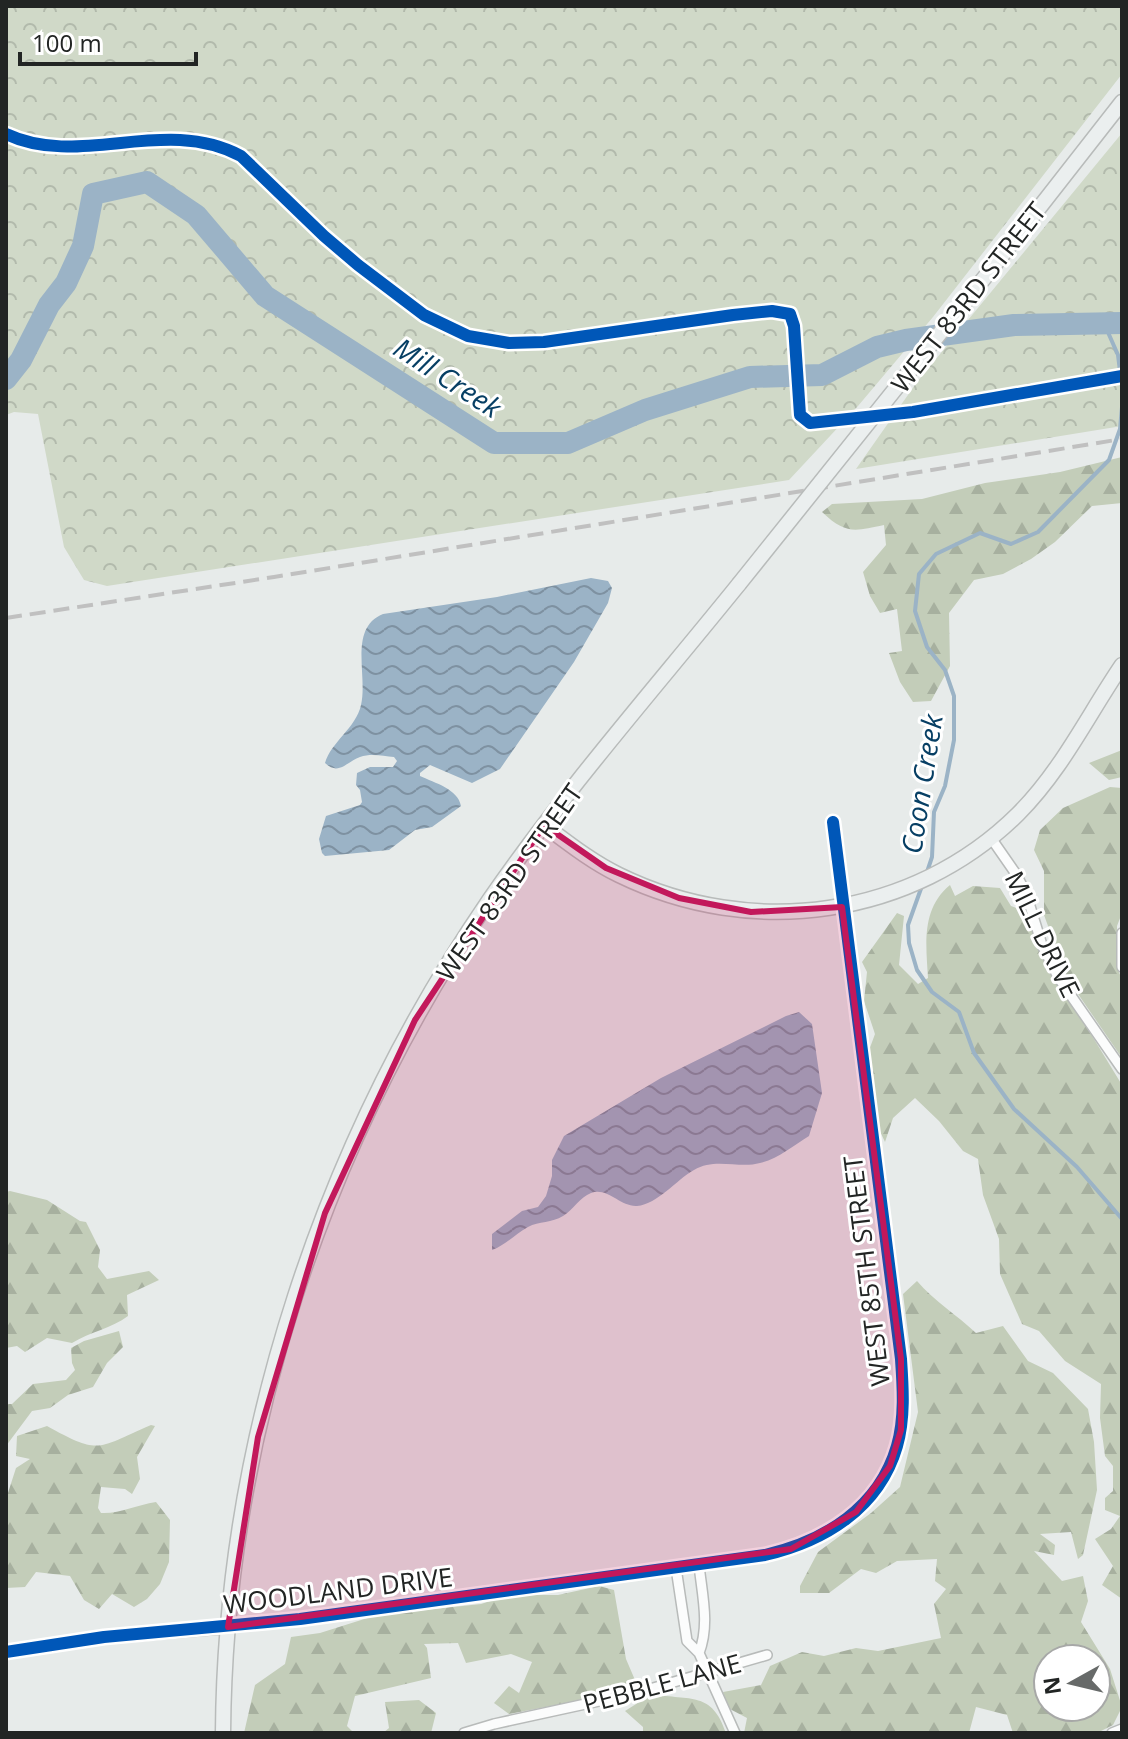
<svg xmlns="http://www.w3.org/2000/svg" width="1128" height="1739" viewBox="0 0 1128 1739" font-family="'Open Sans',sans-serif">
<defs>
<pattern id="forest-firs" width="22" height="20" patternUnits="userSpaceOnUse" patternTransform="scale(2)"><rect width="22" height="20" fill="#c3cdb9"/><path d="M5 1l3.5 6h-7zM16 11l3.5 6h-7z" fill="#a7b09f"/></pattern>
<pattern id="park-crowns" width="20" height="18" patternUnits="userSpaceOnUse" patternTransform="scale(2)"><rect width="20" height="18" fill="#d0d9c8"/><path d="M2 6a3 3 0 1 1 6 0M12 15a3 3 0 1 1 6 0" fill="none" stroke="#b2baac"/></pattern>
<pattern id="water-waves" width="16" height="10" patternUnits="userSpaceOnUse" patternTransform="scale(2)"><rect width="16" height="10" fill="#9bb3c6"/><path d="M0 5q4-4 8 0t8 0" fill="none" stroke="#7e91a1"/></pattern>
</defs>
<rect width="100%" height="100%" fill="#e7ebea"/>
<!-- forest -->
<path fill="url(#forest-firs)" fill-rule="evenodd" d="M1122,457V503L1092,506L1055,542L1031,559L1003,574L974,580L949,613L950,666L931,701L913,702L900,682L889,653L902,651L897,609L880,613L870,596L863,572L886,545L884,525C855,531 846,535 822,512L832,504L922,499L985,483L1060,472Z
M1122,750V777L1109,780L1089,763Z
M1110,787L1122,788V913L1117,926V967L1122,980V1058L1067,978L1044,915V871L1034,850L1040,830L1063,808Z
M950,885L955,896L973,886L1000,888L1011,906L1025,911L1044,957L1122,1085V1599L1102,1585L1113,1566L1095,1539L1111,1529L1120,1516L1105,1510V1498L1113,1491V1466L1105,1456L1100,1418L1101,1384L1065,1361L1039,1331L1022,1324L1000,1274L999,1239L983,1195L978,1159L963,1151L939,1121L915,1098L893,1118L885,1142L877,1125L868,1053L875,1034L864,1001L867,972L862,962L897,913L904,916L899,965L918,984L928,978C926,944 921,909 950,885Z
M10,1191L47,1200L80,1221L86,1222L100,1250L98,1267L107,1279L149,1271L159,1280L127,1295L128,1316C112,1328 90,1332 72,1343L47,1338L25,1352L17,1346L6,1348V1192Z
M917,1281C934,1301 957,1315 976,1333L1003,1326L1028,1361L1053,1373L1088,1409L1094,1442L1097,1490L1083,1555L1078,1559L1071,1532L1040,1534L1055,1545L1054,1555L1034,1551L1062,1581L1083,1576L1088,1601L1081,1622L1110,1669L1122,1707L1113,1725L1097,1733H1013L1007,1715L976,1707L969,1733H744L747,1718L728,1708L723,1692L761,1685L770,1666L802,1652L824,1656L856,1648L878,1651L941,1638L934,1604L946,1589L935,1581L937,1559L897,1561L876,1573L861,1569L829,1593H800V1586L818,1552L871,1513L900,1487L918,1412L903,1294ZM1048,1659H1096V1707H1048Z
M119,1331L123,1347L107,1363L93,1387L68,1395L50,1408L32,1411L6,1446V1404H12L33,1384L66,1380L75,1370L72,1363L71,1348L84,1341Z
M151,1425L155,1426L137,1457L140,1479L132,1494L125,1489L101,1487L98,1508L101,1513C120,1514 136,1505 156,1502L170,1520L169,1562L160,1584L147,1599L134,1607L112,1594L99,1609L84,1600L70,1576L36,1572L25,1587L6,1588V1499L16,1468L30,1459L16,1456L17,1436L47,1426C101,1456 97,1448 151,1425Z
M599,1586L614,1590L626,1659L635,1680L614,1694L509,1714L494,1703L509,1686L519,1693L532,1662L511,1654L466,1663L458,1643L424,1644L427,1648L431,1678L355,1696L347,1726L354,1733H244L255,1685L285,1664L291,1637L320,1633L377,1615L481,1604L509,1595H558Z
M652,1694C691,1701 712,1691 726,1733H643V1727L625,1711Z
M419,1700L436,1713L431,1733H383L389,1728L385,1702Z"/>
<!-- park -->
<path fill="url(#park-crowns)" d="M6,6H1122V74L933,317L858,406L789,480L107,586L84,580L64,547L38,414L14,412L6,415Z
M1122,133V426L856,469L917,382Z"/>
<!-- water -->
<path fill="url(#water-waves)" d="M591,578L608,581L612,588L608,603L574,662L500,769L472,783L430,765L420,773V776C435,783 458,789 461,806L432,827L415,830L389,850L325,856L322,853L319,839L326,816L360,805L362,802L360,790L356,785L357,773L370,767H393L397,761L394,757C383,756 371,753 360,757C346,762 339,776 325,763C331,742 356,728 361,705C368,676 348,628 383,614L497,597Z
M799,1012L812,1024L822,1093L809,1136C794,1145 778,1159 760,1163C739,1169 715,1157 694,1170C676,1180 658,1204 637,1206C620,1207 608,1187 591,1193C580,1197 573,1210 563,1216C552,1223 539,1221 528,1227C515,1234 506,1245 492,1250V1234L522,1211L538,1207L546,1196L552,1176V1160L564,1136L661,1078L786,1016Z"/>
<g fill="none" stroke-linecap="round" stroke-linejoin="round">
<!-- stream -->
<path stroke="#9bb3c6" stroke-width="4" d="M1103,321L1118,355L1122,387
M926,875L932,857L934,812L945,786L954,740V696L945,670L927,647L915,611L919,574L936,554L980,533L1011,544L1038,532L1109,460L1120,429L1122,407
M923,883L908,925L909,943L917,970L932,992L959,1012L974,1053L1014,1109L1077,1167L1122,1219"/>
<!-- river -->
<path stroke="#9bb3c6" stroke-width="22" d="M6,379L21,360L49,305L66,283L83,246L93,194L147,182L196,215L265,296L494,443H568L645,410L750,377L822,375L877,347L906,340L1014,325L1122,323"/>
<defs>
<path id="minor" d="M991,838L1016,874L1026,893L1042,945L1058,977L1122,1069
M1122,933V967
M699,1565C702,1594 710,1625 699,1653
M676,1568L687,1641L699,1653L735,1733
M228,1627L765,1555C825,1541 879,1508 897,1446C905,1418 903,1388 901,1359L833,822
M464,1733L494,1724L636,1693L767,1655
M1112,1733L1122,1729"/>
<path id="tertiary" d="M6,1652L104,1637L228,1627"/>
<path id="secondary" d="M989,272L1122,102
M544,825C568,843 592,862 619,875C752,940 913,918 1018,814C1062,770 1088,715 1122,665
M223,1733C225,1439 324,1141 490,899C566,789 655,688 739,584"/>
</defs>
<!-- minor casing -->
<use href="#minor" stroke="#b8bbba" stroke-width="12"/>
<!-- tertiary casing -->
<use href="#tertiary" stroke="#b8bbba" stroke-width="15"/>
<!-- secondary casing -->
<use href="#secondary" stroke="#b8bbba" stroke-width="17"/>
<!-- minor -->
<use href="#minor" stroke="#fbfcfc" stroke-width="9"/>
<!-- tertiary -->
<use href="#tertiary" stroke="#fbfcfc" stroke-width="12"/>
<!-- secondary -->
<use href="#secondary" stroke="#ebefef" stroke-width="14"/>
<!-- rail -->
<path stroke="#c0c0c0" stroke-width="4" stroke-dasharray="16 8" stroke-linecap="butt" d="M6,618L274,577L1122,439"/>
<defs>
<path id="secondary-bridge" d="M739,584L989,272"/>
</defs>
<!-- secondary-bridge casing -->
<use href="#secondary-bridge" stroke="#b8bbba" stroke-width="17" stroke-linecap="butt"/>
<!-- secondary-bridge -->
<use href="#secondary-bridge" stroke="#ebefef" stroke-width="14"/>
<defs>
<path id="cycleway" d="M6,134C80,169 164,115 241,156L324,236L358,265L424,315L468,336L509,343L544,342L733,315L772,311L790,314L794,326L800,415L810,423L913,412L1122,376
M6,1652L104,1637L300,1619L765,1555C825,1541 879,1508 897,1446C905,1418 903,1388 901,1359L833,822"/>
</defs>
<!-- cycleway casing -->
<use href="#cycleway" stroke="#fff" stroke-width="17"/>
<!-- cycleway -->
<use href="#cycleway" stroke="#0057b8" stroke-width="12"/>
</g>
<!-- marked area -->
<path fill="#c2185b" fill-opacity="0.2" stroke="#c2185b" stroke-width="6" stroke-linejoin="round" d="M544,825L606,868L679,898L751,912L842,907L901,1359V1430L890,1466L856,1512L791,1549L228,1627L258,1437L325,1213L415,1020Z"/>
<g text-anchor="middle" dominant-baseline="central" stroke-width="6" stroke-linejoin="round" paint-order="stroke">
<!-- street labels -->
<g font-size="26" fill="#222524" stroke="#fff">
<text transform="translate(968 297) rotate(-52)">WEST 83RD STREET</text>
<text transform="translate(509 882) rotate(-55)">WEST 83RD STREET</text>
<text transform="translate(1043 934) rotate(64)">MILL DRIVE</text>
<text transform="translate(866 1271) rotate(-97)">WEST 85TH STREET</text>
<text transform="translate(338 1590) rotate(-7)">WOODLAND DRIVE</text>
<text transform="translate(662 1683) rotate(-15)">PEBBLE LANE</text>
</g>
<!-- water labels -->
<g font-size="28" font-style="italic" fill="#073f64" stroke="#fff">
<text transform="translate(448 377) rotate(33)">Mill Creek</text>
<text transform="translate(921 784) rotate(-81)">Coon Creek</text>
</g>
</g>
<!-- border -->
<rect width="1128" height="1739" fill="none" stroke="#222524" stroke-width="16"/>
<!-- north arrow -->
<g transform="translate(1072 1683) rotate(262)"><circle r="38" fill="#ffffff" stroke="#a7a8a7" stroke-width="2"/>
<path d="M0-6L14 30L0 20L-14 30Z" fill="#676a69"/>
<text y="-12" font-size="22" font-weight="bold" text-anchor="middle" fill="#222524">N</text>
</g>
<!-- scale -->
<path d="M20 52v12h176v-12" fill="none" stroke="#222524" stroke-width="4"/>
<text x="32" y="52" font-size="24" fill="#222524" stroke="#ffffff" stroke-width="6" paint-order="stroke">100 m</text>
</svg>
